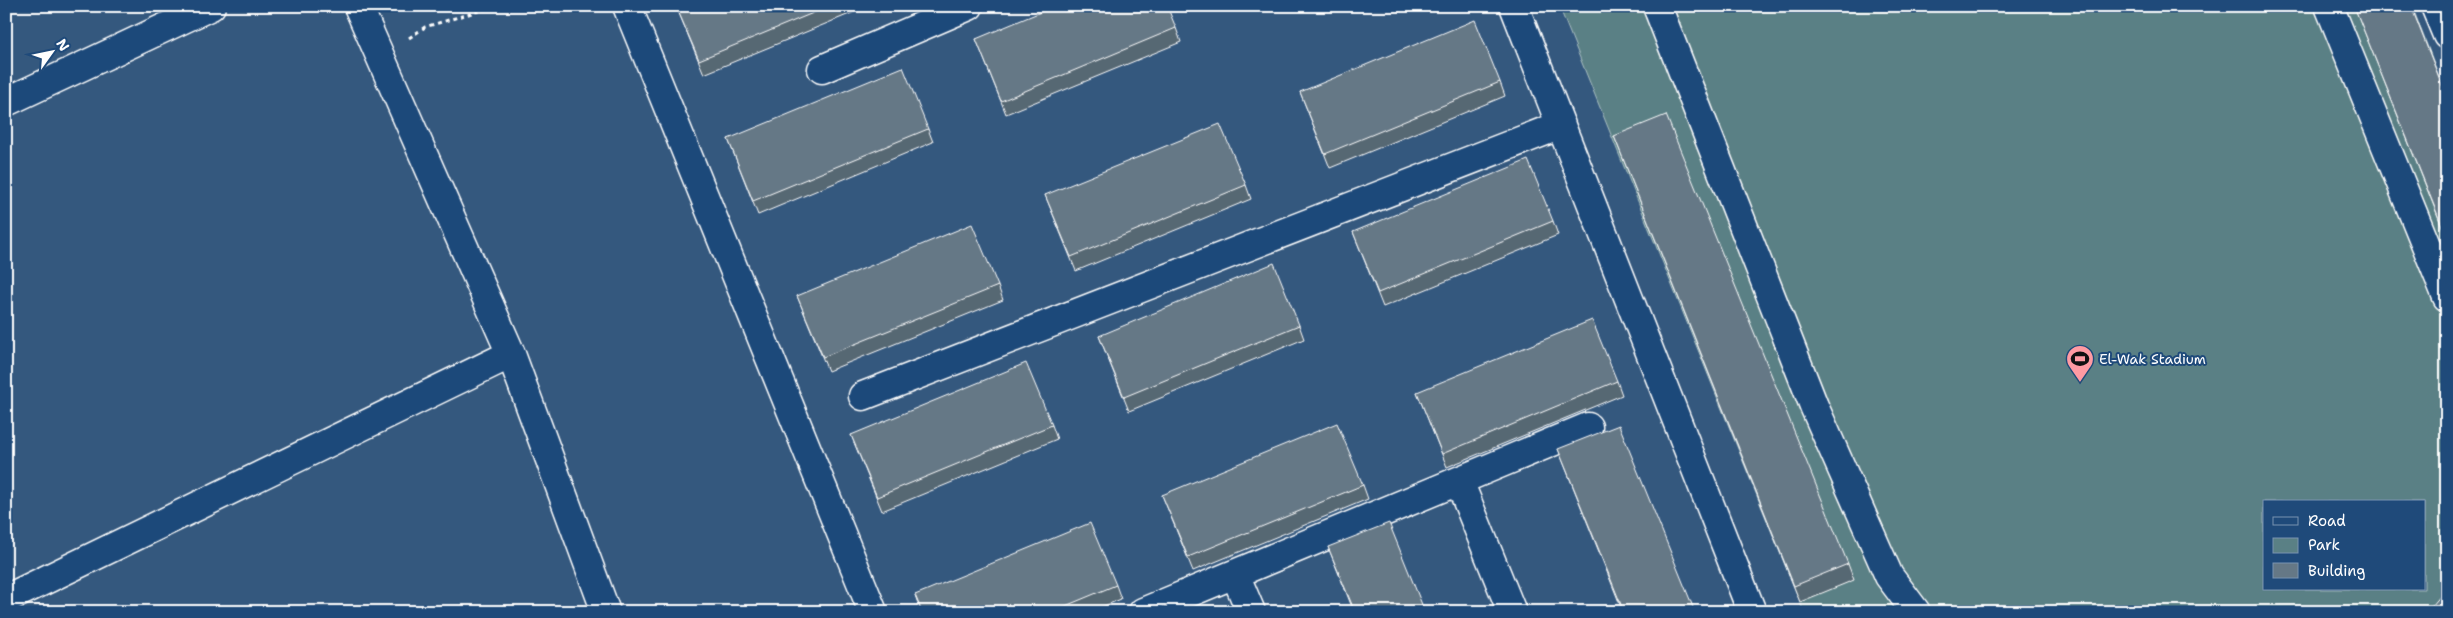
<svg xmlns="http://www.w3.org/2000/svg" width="2453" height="618" viewBox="0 0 2453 618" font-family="'Shantell Sans',sans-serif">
<rect width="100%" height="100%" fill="#34587e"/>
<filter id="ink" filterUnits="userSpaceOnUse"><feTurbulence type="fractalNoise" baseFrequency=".02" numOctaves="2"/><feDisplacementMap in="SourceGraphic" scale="10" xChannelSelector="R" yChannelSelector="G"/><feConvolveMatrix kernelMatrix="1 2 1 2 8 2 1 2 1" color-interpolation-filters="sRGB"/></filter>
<g filter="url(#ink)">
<!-- park -->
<path fill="#5a8085" stroke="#acc0c2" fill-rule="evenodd" d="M1559,6H2412L2447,97V612H1804ZM2264,502H2424V589H2264Z"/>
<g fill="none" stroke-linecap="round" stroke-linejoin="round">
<defs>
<path id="minor" d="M358,6L511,354L606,612
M627,6L873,612
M1514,6L1752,612
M1657,6L1814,406L1889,576L1916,612
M2329,6L2447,297
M2435,6L2447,35
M822,69L969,6
M6,102L211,6
M863,396L1561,125
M1459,481L1512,612
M1235,574L1251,612
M6,599L511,354
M1143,612L1588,427"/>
</defs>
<!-- minor casing -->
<use href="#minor" stroke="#fff" stroke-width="31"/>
<!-- path -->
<path stroke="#fff" stroke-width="3" stroke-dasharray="4 4" stroke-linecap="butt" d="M409,38L425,27L495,6"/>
<!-- minor -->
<use href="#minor" stroke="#1f4a7a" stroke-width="28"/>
</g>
<!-- wall -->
<path fill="#576773" stroke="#fff" d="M676,6H869L704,74Z
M1258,6H1271L1260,11Z
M2354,6H2411L2447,98V239Z
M1176,28L1181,42L1006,114L976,39Z
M1500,82L1505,96L1330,168L1300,92Z
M928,129L933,142L758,215L728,139Z
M1614,136L1848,564L1854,580L1800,602Z
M1246,185L1251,199L1076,271L1045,195Z
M1553,221L1558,235L1383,307L1353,232Z
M998,286L1003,300L828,371L797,296Z
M1299,325L1304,339L1129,411L1099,336Z
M1617,381L1622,395L1447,467L1417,392Z
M1052,425L1057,439L882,511L851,435Z
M1558,449L1695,612H1623Z
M1363,485L1368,499L1193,571L1162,495Z
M1328,547L1425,612H1354Z
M1116,585L1121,599L1090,612H921L915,595Z"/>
<!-- building -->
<path fill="#657886" stroke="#fff" d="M676,6H830L699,60Z
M1055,6H1167L1176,28L1001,101L976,39Z
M2354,6H2411L2447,98V238Z
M1475,20L1500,82L1325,154L1300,92Z
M903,67L928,129L753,201L728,139Z
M1666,115L1848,564L1794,586L1614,136Z
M1220,124L1246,185L1071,257L1045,195Z
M1528,160L1553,221L1378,293L1353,232Z
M972,224L998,286L823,357L797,296Z
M1274,263L1299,325L1124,397L1099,336Z
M1592,320L1617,381L1442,454L1417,392Z
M1026,363L1052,425L877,497L851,435Z
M1337,423L1363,485L1188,557L1162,495Z
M1619,425L1695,612H1624L1558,449Z
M1090,523L1116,585L1051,612H922L915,595Z
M1389,523L1425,612H1355L1328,547Z
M2447,588V612H2427Z
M1166,606L1168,612H1152Z"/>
</g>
<!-- icons -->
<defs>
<symbol id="stadium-pin" viewBox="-11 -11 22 30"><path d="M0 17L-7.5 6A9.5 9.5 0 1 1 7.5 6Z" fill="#ff9aa2" stroke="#1f4a7a"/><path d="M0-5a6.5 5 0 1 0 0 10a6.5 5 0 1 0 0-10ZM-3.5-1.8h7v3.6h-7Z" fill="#111"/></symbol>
</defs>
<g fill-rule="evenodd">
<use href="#stadium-pin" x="2064" y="343" width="32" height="43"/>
</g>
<g text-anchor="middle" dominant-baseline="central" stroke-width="4" stroke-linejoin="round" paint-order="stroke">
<!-- poi labels -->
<g font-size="14" fill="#fff" stroke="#1f4a7a" text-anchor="start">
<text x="2099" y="359">El-Wak Stadium</text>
</g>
</g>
<!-- margin -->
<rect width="2453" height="618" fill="none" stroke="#1f4a7a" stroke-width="25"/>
<rect x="12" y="12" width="2428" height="593" fill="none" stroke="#fff" stroke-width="2" filter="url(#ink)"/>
<!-- legend -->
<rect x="2263" y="500" width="162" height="90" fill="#1f4a7a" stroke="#7992af"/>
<rect x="2273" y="517" width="25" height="8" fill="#1f4a7a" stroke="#7992af"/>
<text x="2308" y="526" font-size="15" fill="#ffffff">Road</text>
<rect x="2273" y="538" width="25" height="15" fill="#5a8085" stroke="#7992af"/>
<text x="2308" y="550" font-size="15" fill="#ffffff">Park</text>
<rect x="2273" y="563" width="25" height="15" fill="#657886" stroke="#7992af"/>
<text x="2308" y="576" font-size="15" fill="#ffffff">Building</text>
<!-- north arrow -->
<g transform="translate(52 52) rotate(57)" stroke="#1f4a7a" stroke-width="4" paint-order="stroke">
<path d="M0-4L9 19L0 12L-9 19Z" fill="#ffffff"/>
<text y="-8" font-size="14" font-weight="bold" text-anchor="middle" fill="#ffffff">N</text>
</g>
</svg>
